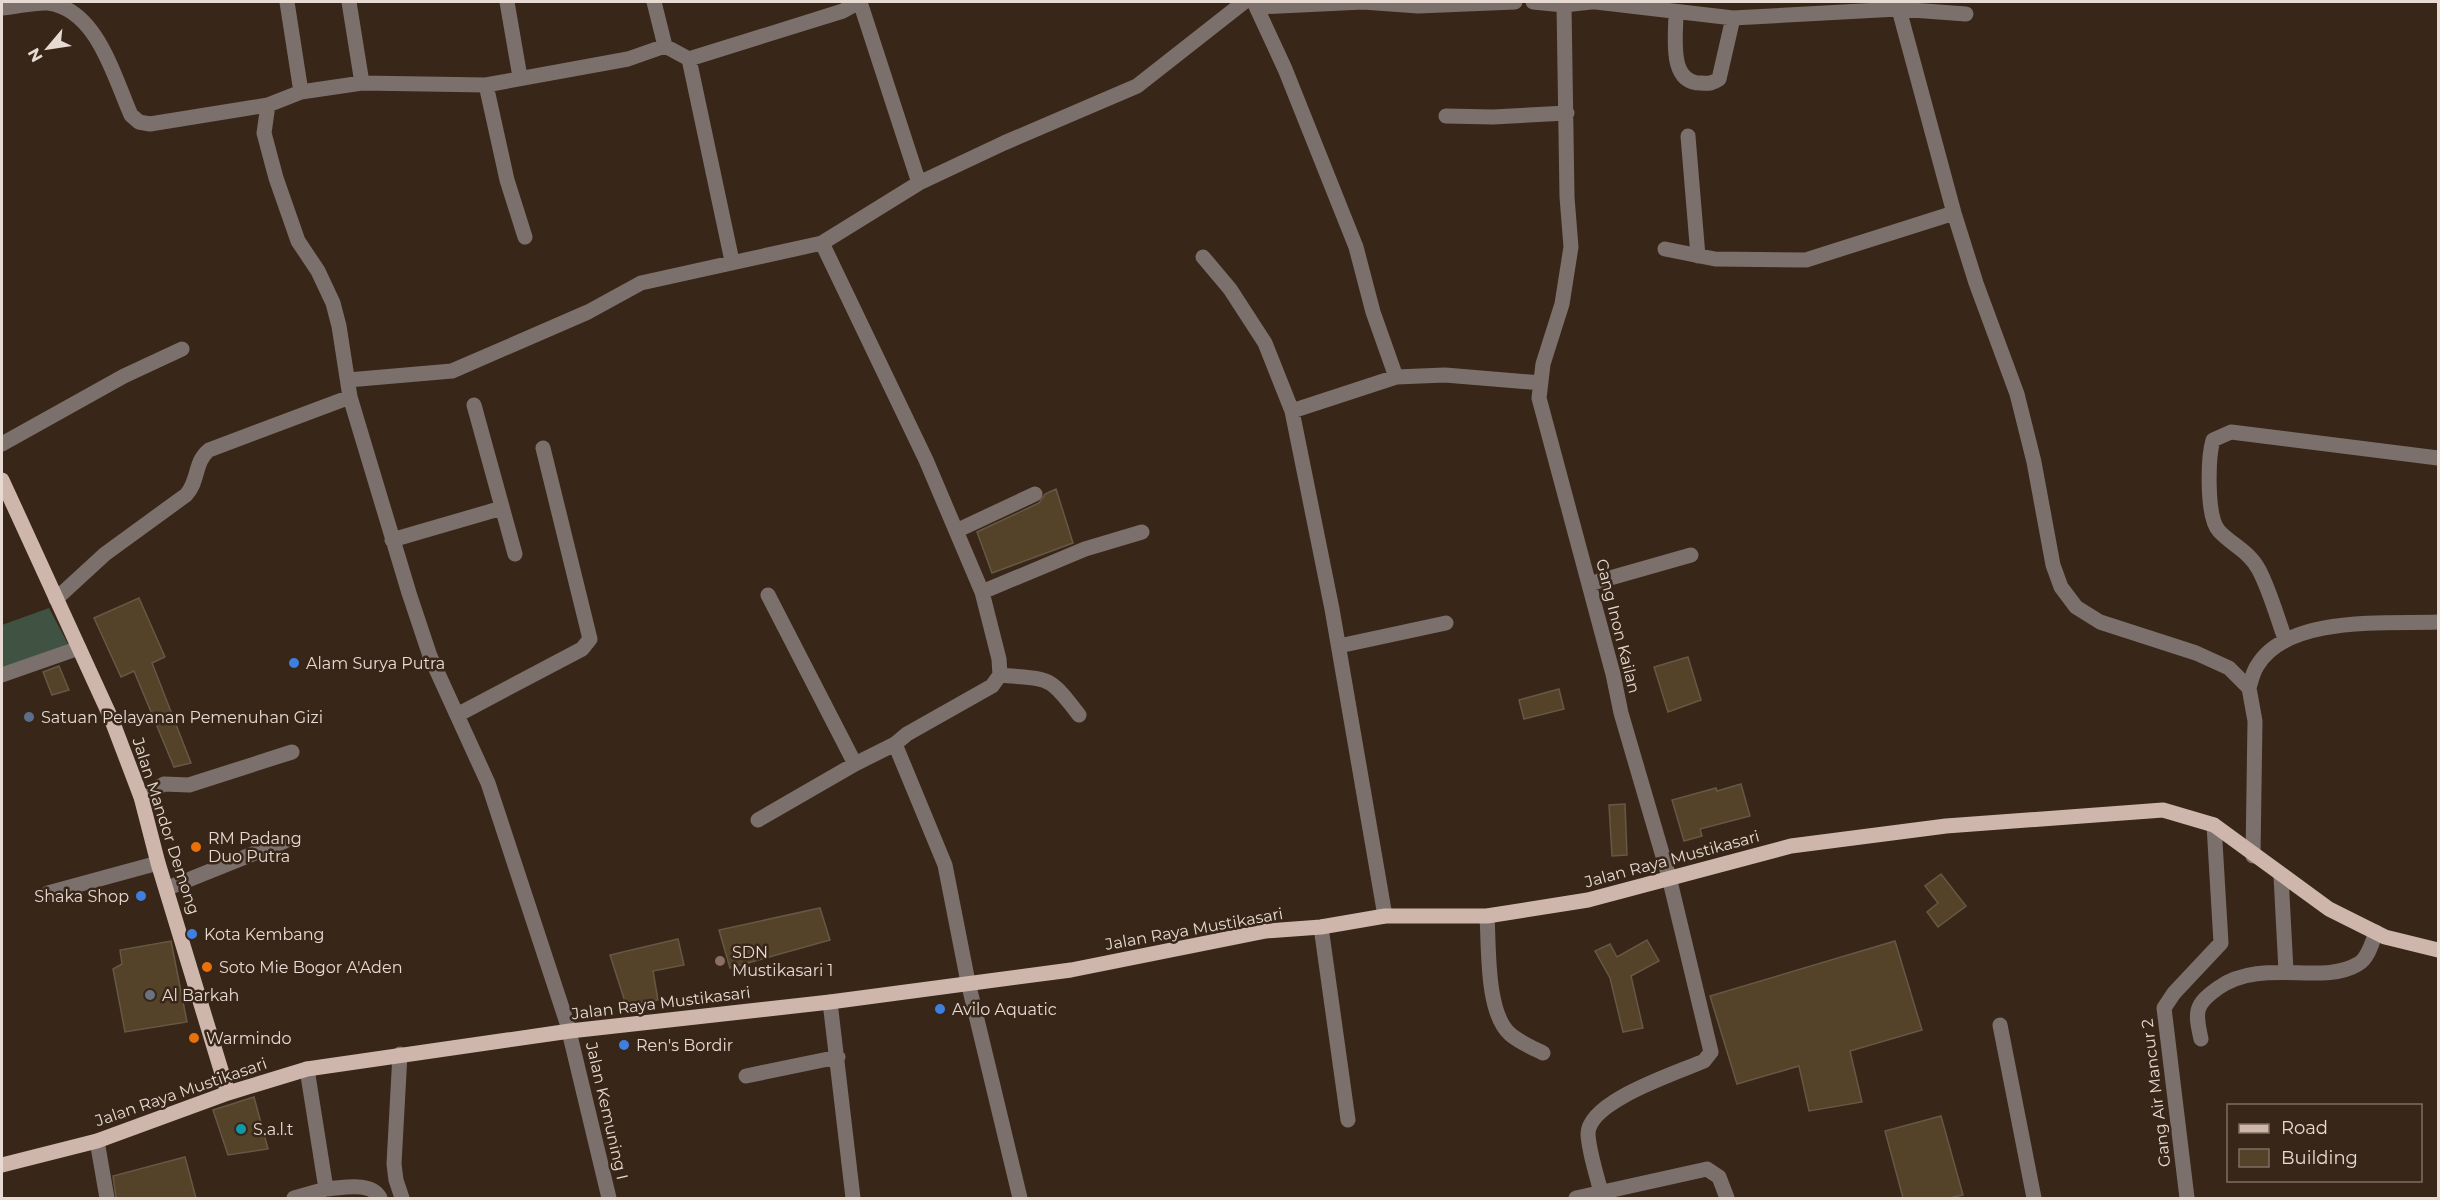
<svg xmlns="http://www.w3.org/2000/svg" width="2440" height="1200" viewBox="0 0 2440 1200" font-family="Montserrat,sans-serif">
<rect width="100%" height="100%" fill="#382619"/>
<!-- green -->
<path fill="#405342" d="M49,608L68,644L2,668V625Z"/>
<!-- building -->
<path fill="#554329" stroke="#665844" stroke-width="1.5" d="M1056,489L1073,543L992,573L977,532L1039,503L1045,494Z
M139,598L165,657L152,663L191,763L174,767L134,671L121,677L94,618Z
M1688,657L1701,700L1668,712L1654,667Z
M59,666L69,690L52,695L43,672Z
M1559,689L1564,709L1524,719L1519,700Z
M1741,784L1750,816L1700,829L1702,836L1684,841L1672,800L1716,788L1717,791Z
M1625,804L1627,855L1612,856L1609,805Z
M1941,874L1966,906L1938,927L1927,912L1938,903L1925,886Z
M820,908L830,940L730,968L719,930Z
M678,939L684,965L653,971L658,1000L626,1005L610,955Z
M1647,940L1659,961L1631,976L1643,1028L1623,1032L1610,978L1595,951L1610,944L1617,957Z
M171,941L187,1022L125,1032L113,969L122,964L120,950Z
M1895,941L1922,1030L1850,1051L1862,1102L1809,1111L1799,1066L1737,1084L1710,996Z
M254,1097L268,1149L228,1155L213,1110Z
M1941,1116L1963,1195L1949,1198H1903L1885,1131Z
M185,1157L196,1198H116L113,1176Z"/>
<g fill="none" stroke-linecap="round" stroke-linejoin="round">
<!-- minor -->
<path stroke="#7c706c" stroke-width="15" d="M287,2L301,92
M349,2L362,83
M507,2L520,77
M654,2L665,46
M860,2L919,183
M1254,2L1285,69L1356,247L1373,312L1396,377
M1533,2L1564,5
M1591,2L1564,5L1567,197L1571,247L1562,304L1543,364L1539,398L1613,674L1621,713L1669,877L1711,1052L1704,1061C1677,1073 1588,1101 1588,1134C1589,1153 1597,1175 1601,1193
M1596,2L1733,18L1898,9L1966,14
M1897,2L1954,213L1976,283L2017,394L2034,462L2053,565L2061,587L2076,607L2100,622L2196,653L2229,668L2249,688L2255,721L2253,856
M1258,7L1363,2L1418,6L1515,2
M2,8C16,7 34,2 48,3C97,9 114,77 131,115L139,122L150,124L268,105L301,92L362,83L486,85L628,59L665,46L689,59L732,261
M1676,13C1676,36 1668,83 1701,83C1709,84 1713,83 1719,79L1733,18
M689,59L843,11L859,2
M486,85L507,180L525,237
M268,105L264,133L276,178L298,241L318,271L333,303L339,326L350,397L409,593L430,656L488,783L567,1023L609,1198
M1446,116L1493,117L1567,113
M1688,136L1698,256
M822,243L926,460L982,592L999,659L1000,675L992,686L907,734L895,744L945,865L968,982L1020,1198
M1665,249L1715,259L1806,260L1954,213
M1203,257L1230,289L1265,343L1292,411L1332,609L1385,916
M348,380L452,371L588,312L641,283L822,243L919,183L1004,143L1137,86L1244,2
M474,405L515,554
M1292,411L1396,377L1445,375L1541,383
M2,444L124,376L182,349
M956,531L1035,494
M392,540L502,508
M1589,584L1691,555
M982,592L1085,549L1142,532
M768,595L855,764
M56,599L105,554L186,495C199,481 194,462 209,450L350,397
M2285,639C2277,617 2270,591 2259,570C2250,552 2232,545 2219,531C2206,517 2208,457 2213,440L2231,432L2438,458
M1339,646L1446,623
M2,675L79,648
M1000,675C1050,680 1048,674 1079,715
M2249,688C2251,681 2253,672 2257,666C2287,615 2386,624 2438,622
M459,714L582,649L590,639L543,448
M141,797L164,784L189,785L292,752
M758,820L855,764L895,744
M2281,876L2286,971
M168,888L285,841
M48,893L158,863
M1487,916C1489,947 1486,1013 1510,1034C1519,1042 1533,1048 1543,1053
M1321,927L1348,1120
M830,1002L853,1198
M2000,1025L2034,1198
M2201,1039C2195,1012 2194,1005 2218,988C2262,957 2322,986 2358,964C2368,959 2372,943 2376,932
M400,1054L394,1164L396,1180L402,1198
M307,1069L326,1189C343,1188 371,1181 380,1198
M746,1076L838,1057
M97,1141L107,1198
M294,1198L326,1189
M1576,1198L1707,1169L1719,1177L1727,1198
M2187,1198L2164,1008L2174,993L2221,943L2214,825"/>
<!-- major -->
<path stroke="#ceb6ad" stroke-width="15" d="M2,480L111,718L141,797L158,863L228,1093
M2,1165L97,1141L228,1093L307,1069L570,1031L830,1002L1071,970L1266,931L1321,927L1385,916H1487L1588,900L1791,846L1946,826L2163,810L2214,825L2329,909L2385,937L2438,950"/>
</g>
<!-- markers -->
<g fill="#3f7fe0" stroke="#382619" stroke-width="2">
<circle cx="294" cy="663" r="6"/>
<circle cx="141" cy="896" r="6"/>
<circle cx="192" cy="934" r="6"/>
<circle cx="940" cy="1009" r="6"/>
<circle cx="624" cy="1045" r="6"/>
</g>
<circle fill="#5c6f8a" stroke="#382619" stroke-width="2" cx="29" cy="717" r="6"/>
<g fill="#e8710a" stroke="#382619" stroke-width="2">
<circle cx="196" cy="847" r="6"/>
<circle cx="207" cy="967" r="6"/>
<circle cx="194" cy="1038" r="6"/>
</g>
<circle fill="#8d6e63" stroke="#382619" stroke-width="2" cx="720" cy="961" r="6"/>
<circle fill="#6b7280" stroke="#382619" stroke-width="2" cx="150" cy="995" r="6"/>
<circle fill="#0f9aa8" stroke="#382619" stroke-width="2" cx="241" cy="1129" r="6"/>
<g text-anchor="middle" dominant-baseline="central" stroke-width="5" stroke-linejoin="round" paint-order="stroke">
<!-- street labels -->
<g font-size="16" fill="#e6dad2" stroke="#382619">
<text transform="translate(1618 626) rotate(76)">Gang Inon Kailan</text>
<text transform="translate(166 826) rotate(72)">Jalan Mandor Demong</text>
<text transform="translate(1672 859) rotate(-15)">Jalan Raya Mustikasari</text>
<text transform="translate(1194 929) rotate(-10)">Jalan Raya Mustikasari</text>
<text transform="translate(661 1003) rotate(-7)">Jalan Raya Mustikasari</text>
<text transform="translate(181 1092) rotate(-19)">Jalan Raya Mustikasari</text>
<text transform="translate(2156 1093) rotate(-97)">Gang Air Mancur 2</text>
<text transform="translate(607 1111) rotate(77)">Jalan Kemuning I</text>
</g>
<!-- poi labels -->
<g font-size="16" fill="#e6dad2" stroke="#382619" text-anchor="start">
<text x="306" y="663">Alam Surya Putra</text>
<text x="41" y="717">Satuan Pelayanan Pemenuhan Gizi</text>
<text x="208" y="838">RM Padang<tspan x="208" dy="18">Duo Putra</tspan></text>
<text x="129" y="896" text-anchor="end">Shaka Shop</text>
<text x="204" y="934">Kota Kembang</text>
<text x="732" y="952">SDN<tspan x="732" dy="18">Mustikasari 1</tspan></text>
<text x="219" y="967">Soto Mie Bogor A'Aden</text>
<text x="162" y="995">Al Barkah</text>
<text x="952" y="1009">Avilo Aquatic</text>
<text x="206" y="1038">Warmindo</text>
<text x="636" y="1045">Ren's Bordir</text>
<text x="253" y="1129">S.a.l.t</text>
</g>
</g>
<!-- border -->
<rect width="2440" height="1200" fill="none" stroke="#e6dad2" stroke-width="6"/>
<!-- legend -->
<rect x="2227" y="1104" width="195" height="78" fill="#382619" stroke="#7e6e63" stroke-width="1.5"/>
<rect x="2239" y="1124" width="30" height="9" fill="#ceb6ad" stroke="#7e6e63" stroke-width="1.5"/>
<text x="2281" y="1134" font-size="18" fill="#e6dad2">Road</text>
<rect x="2239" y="1149" width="30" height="18" fill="#554329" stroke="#7e6e63" stroke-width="1.5"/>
<text x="2281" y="1164" font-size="18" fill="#e6dad2">Building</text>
<!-- north arrow -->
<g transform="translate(48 48) rotate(241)" stroke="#382619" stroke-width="4.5" paint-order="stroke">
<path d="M0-4.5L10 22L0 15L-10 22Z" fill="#e6dad2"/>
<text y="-9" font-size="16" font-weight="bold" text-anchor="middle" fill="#e6dad2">N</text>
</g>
</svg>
